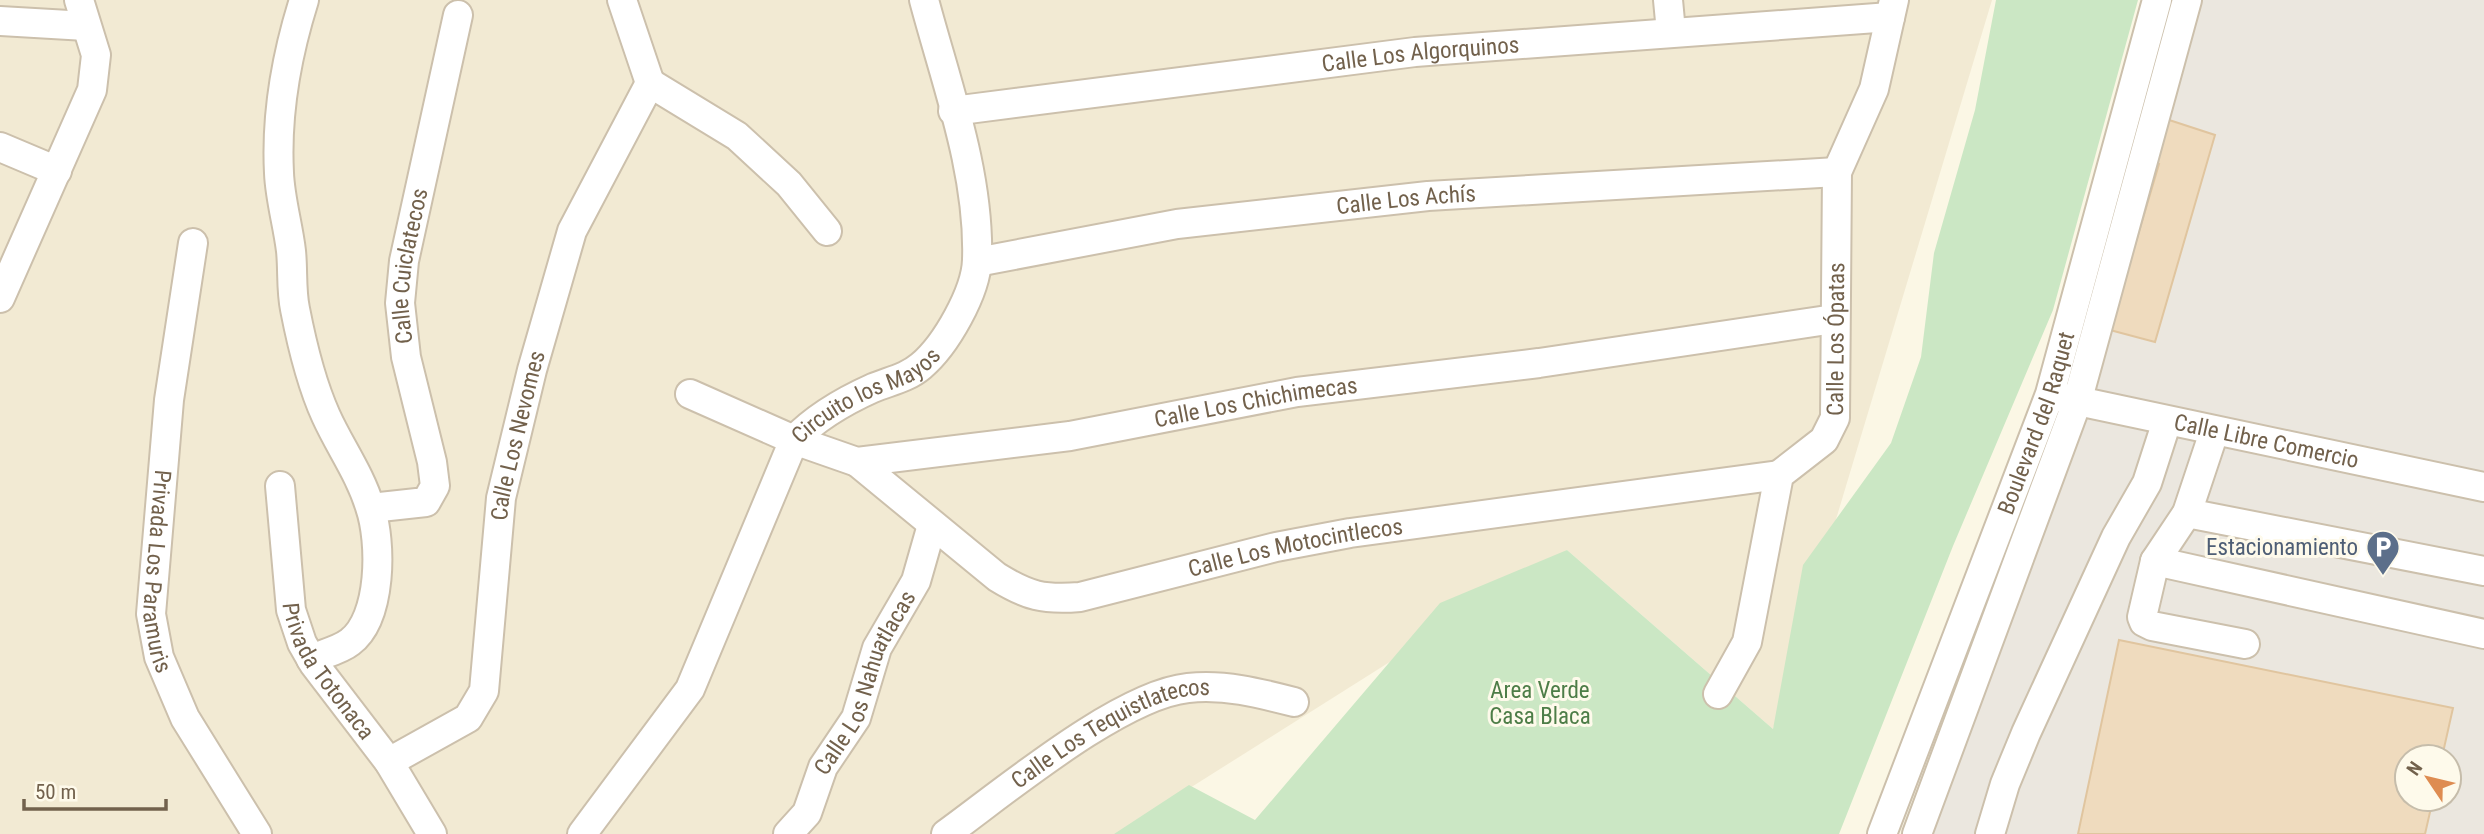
<svg xmlns="http://www.w3.org/2000/svg" width="2484" height="834" viewBox="0 0 2484 834" font-family="'Roboto Condensed',sans-serif">
<rect width="100%" height="100%" fill="#fbf7e5"/>
<!-- residential -->
<path fill="#f2ead3" d="M0,0H1992L1773,729L1567,550L1117,834H0Z"/>
<!-- industrial -->
<path fill="#ebe7df" fill-rule="evenodd" d="M2191,0H2484V834H1910ZM2407,757H2449V799H2407Z"/>
<!-- green -->
<path fill="#cbe7c4" d="M1996,0H2138L2053,310L1953,546L1839,834H1114L1189,785L1255,820L1440,603L1567,550L1773,729L1803,565L1891,443L1921,357L1934,253L1975,110Z"/>
<!-- building -->
<path fill="#efdbbe" stroke="#e0c59f" stroke-width="2" d="M2163,118L2215,135L2155,342L2110,330L2159,164L2150,161Z
M2119,640L2453,708L2442,757H2407V799H2433L2425,834H2078Z"/>
<g fill="none" stroke-linecap="round" stroke-linejoin="round">
<defs>
<g id="minor">
<path d="M304,0C287,54 276,116 279,173C280,199 288,225 291,251C293,270 291,290 295,309C302,345 311,383 326,416C340,447 360,474 370,507C382,542 382,618 350,642C340,650 323,654 311,659"/>
<path d="M622,0L650,83"/>
<path d="M1668,0L1671,32"/>
<path d="M0,21L86,26"/>
<path d="M650,83L737,136L789,184L827,231"/>
<path id="s1" d="M953,111L1415,52L1890,17"/>
<path d="M0,147L57,171"/>
<path id="s2" d="M193,243L169,400L151,614L159,657L185,718L257,834"/>
<path id="s3" d="M977,262L1177,224L1428,196L1837,172"/>
<path d="M0,298L92,90L96,55L79,0"/>
<path id="s4" d="M690,394L794,440L857,462L1070,436L1297,392L1539,363L1834,319"/>
<path id="s5" d="M2059,397L2484,487"/>
<path d="M2214,432L2187,513L2155,561L2142,617L2144,622L2152,626L2245,644"/>
<path id="s6" d="M857,462L997,577C1028,596 1043,600 1080,597L1276,547L1350,533L1779,475"/>
<path id="s7" d="M280,486L291,610L302,643L314,664L389,762L432,834"/>
<path id="s8" d="M371,508L426,502L435,486L432,462L406,357L400,303L404,261L458,15"/>
<path d="M2187,513L2484,571"/>
<path d="M2155,561L2484,634"/>
<path id="s9" d="M1718,694L1747,642L1779,475L1824,440L1835,418L1837,172L1874,89L1894,0"/>
<path id="s10" d="M389,762L468,718L484,691L501,498L532,370L572,231L650,83"/>
<path id="s11" d="M582,834L690,689L794,440C816,417 844,401 873,388C890,381 907,378 921,366C946,345 976,292 977,260C980,173 946,83 924,0"/>
<path id="s12" d="M788,834L807,813L823,767L856,718L877,648L916,581L932,525"/>
<path id="s13" d="M946,834C1004,792 1120,695 1188,688C1225,684 1259,693 1294,702"/>
<path id="s14" d="M1882,834L2050,394L2157,0"/>
<path d="M1917,834L2077,402L2187,0"/>
<path d="M1990,834L2005,784L2026,733L2116,537L2147,483L2167,421"/>
</g>
</defs>
<!-- minor casing -->
<use href="#minor" stroke="#ccc0ac" stroke-width="32"/>
<!-- minor -->
<use href="#minor" stroke="#fff" stroke-width="28"/>
</g>
<!-- icons -->
<defs>
<symbol id="parking-pin" viewBox="-11 -11 22 30"><path d="M0 17L-7.5 6A9.5 9.5 0 1 1 7.5 6Z" fill="#5c6f8a" stroke="#fefaeb"/><path d="M-3.5-5.5H1a3.5 3.5 0 0 1 0 7H-1V5.5H-3.5ZM-1-3.4V-.6H.8a1.4 1.4 0 0 0 0-2.8Z" fill="#fff"/></symbol>
</defs>
<g fill-rule="evenodd">
<use href="#parking-pin" x="2364" y="528" width="38" height="52"/>
</g>
<g text-anchor="middle" dominant-baseline="central" stroke-width="6" stroke-linejoin="round" paint-order="stroke">
<!-- street labels -->
<g font-size="23" fill="#72614c" stroke="#fefaeb">
<text stroke="none"><textPath href="#s1" startOffset="471">Calle Los Algorquinos</textPath></text>
<text stroke="none"><textPath href="#s3" startOffset="434">Calle Los Achís</textPath></text>
<text stroke="none"><textPath href="#s8" startOffset="298">Calle Cuiclatecos</textPath></text>
<text stroke="none"><textPath href="#s9" startOffset="390">Calle Los Ópatas</textPath></text>
<text stroke="none"><textPath href="#s11" startOffset="536">Circuito los Mayos</textPath></text>
<text stroke="none"><textPath href="#s4" startOffset="584">Calle Los Chichimecas</textPath></text>
<text stroke="none"><textPath href="#s14" startOffset="439">Boulevard del Raquet</textPath></text>
<text stroke="none"><textPath href="#s10" startOffset="380">Calle Los Nevomes</textPath></text>
<text stroke="none"><textPath href="#s5" startOffset="212">Calle Libre Comercio</textPath></text>
<text stroke="none"><textPath href="#s6" startOffset="490">Calle Los Motocintlecos</textPath></text>
<text stroke="none"><textPath href="#s2" startOffset="331">Privada Los Paramuris</textPath></text>
<text stroke="none"><textPath href="#s7" startOffset="196">Privada Totonaca</textPath></text>
<text stroke="none"><textPath href="#s12" startOffset="172">Calle Los Nahuatlacas</textPath></text>
<text stroke="none"><textPath href="#s13" startOffset="196">Calle Los Tequistlatecos</textPath></text>
</g>
<!-- service labels -->
<g font-size="23" fill="#4e5e75" stroke="#fefaeb" text-anchor="end">
<text x="2358" y="547">Estacionamiento</text>
</g>
<!-- park labels -->
<g font-size="23" fill="#4d7d47" stroke="#fefaeb">
<text x="1540" y="690">Area Verde<tspan x="1540" dy="26">Casa Blaca</tspan></text>
</g>
</g>
<!-- north arrow -->
<g transform="translate(2428 778) rotate(305)"><circle r="33" fill="#fefaeb" stroke="#c6bdab" stroke-width="2"/>
<path d="M0-5L12 26L0 18L-12 26Z" fill="#de8c51"/>
<text y="-10" font-size="19" font-weight="bold" text-anchor="middle" fill="#72614c">N</text>
</g>
<!-- scale -->
<path d="M24 799v10h142v-10" fill="none" stroke="#72614c" stroke-width="3.5"/>
<text x="35" y="799" font-size="21" fill="#72614c" stroke="#fefaeb" stroke-width="5" paint-order="stroke">50 m</text>
</svg>
